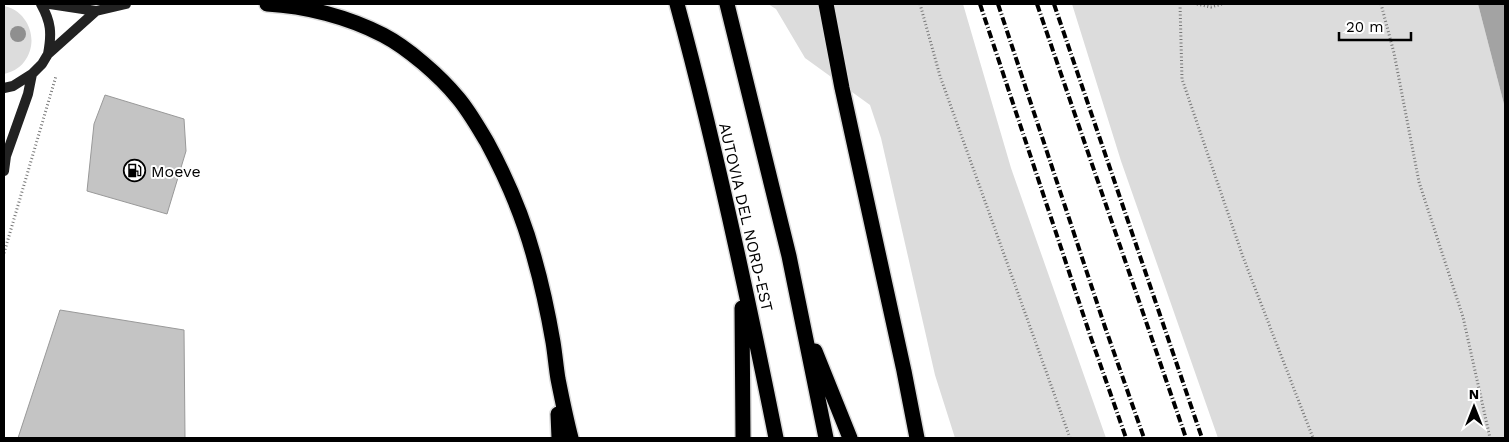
<svg xmlns="http://www.w3.org/2000/svg" width="1509" height="442" viewBox="0 0 1509 442" font-family="'Work Sans',sans-serif">
<rect width="100%" height="100%" fill="#fff"/>
<!-- green -->
<path fill="#dcdcdc" d="M768,4H963L1011,168L1106,438H955L935,375L881,138L870,105L805,58L776,9Z
M1072,4H1478L1505,108V438H1218L1121,161Z
M4,6C29,11 40,42 24,62C19,69 11,72 4,74Z"/>
<!-- water -->
<path fill="#a3a3a3" d="M1478,4H1505V108Z"/>
<!-- building -->
<path fill="#c4c4c4" stroke="#999" d="M105,95L184,119L186,151L167,214L87,191L94,124Z
M60,310L184,330L185,438H18Z"/>
<g fill="none" stroke-linecap="round" stroke-linejoin="round">
<defs>
<path id="highway" d="M267,4C306,6 348,17 383,35C408,48 440,76 458,98C469,111 478,127 487,142C507,179 523,216 534,257C542,285 548,313 553,342C555,354 556,367 558,379C562,399 566,419 571,438
M677,4C716,147 747,293 776,438
M727,4L789,256L826,438
M826,4L842,88L904,371L917,438
M742,308L743,438
M815,351L850,438
M558,414L559,438"/>
</defs>
<!-- highway casing -->
<use href="#highway" stroke="#dbdbdb" stroke-width="18"/>
<!-- path -->
<path stroke="#777" stroke-width="3" stroke-dasharray="1 2.5" stroke-linecap="butt" d="M920,4L940,76L1070,438
M1180,4L1182,79L1243,257L1313,438
M1197,4L1211,7L1222,4
M1381,4L1394,53L1419,182L1463,317L1490,438
M4,253L56,76"/>
<!-- secondary -->
<path stroke="#222" stroke-width="10" d="M41,4C51,22 52,33 48,54
M50,4L96,11L126,4
M4,88L13,86L32,74L42,64L48,54L96,11
M4,171L6,156L28,94L32,74"/>
<!-- highway -->
<use href="#highway" stroke="#000" stroke-width="15"/>
<!-- rail -->
<path stroke="#000" stroke-width="4" stroke-dasharray="8 2.5 1 2.5" stroke-linecap="butt" d="M980,4L1090,335L1126,438
M998,4L1105,327L1144,438
M1037,4L1186,438
M1054,4L1202,438"/>
</g>
<!-- trees -->
<circle fill="#8f8f8f" cx="18" cy="34" r="8"/>
<!-- icons -->
<defs>
<symbol id="fuel-ring" viewBox="-11 -11 22 22"><circle r="9.5" fill="#fff" stroke="#000" stroke-width="1.5"/><path d="M-5.5-6h7V0h2V4h1.3V-2.5L3-4.5l.8-.8L6-3V5H2.5V1h-1V6h-7ZM-4.2-4.7v3.2H.2V-4.7Z" fill="#000"/></symbol>
</defs>
<g fill-rule="evenodd">
<use href="#fuel-ring" x="122" y="158" width="25" height="25"/>
</g>
<g text-anchor="middle" dominant-baseline="central" stroke-width="4" stroke-linejoin="round" paint-order="stroke">
<!-- poi labels -->
<g font-size="16" fill="#000" stroke="#fff" text-anchor="start">
<text x="151" y="171">Moeve</text>
</g>
<!-- street labels -->
<g font-size="16" fill="#000" stroke="#fff">
<text transform="translate(746 217) rotate(77)">AUTOVIA DEL NORD-EST</text>
</g>
</g>
<!-- border -->
<rect width="1509" height="442" fill="none" stroke="#000000" stroke-width="10"/>
<!-- north arrow -->
<g transform="translate(1474 407)" stroke="#ffffff" stroke-width="4" paint-order="stroke">
<path d="M0-4L9 19L0 12L-9 19Z" fill="#000000"/>
<text y="-8" font-size="14" font-weight="bold" text-anchor="middle" fill="#000000">N</text>
</g>
<!-- scale -->
<path d="M1339 32v8h72v-8" fill="none" stroke="#000000" stroke-width="2.5"/>
<text x="1346" y="32" font-size="15" fill="#000000" stroke="#ffffff" stroke-width="4" paint-order="stroke">20 m</text>
</svg>
